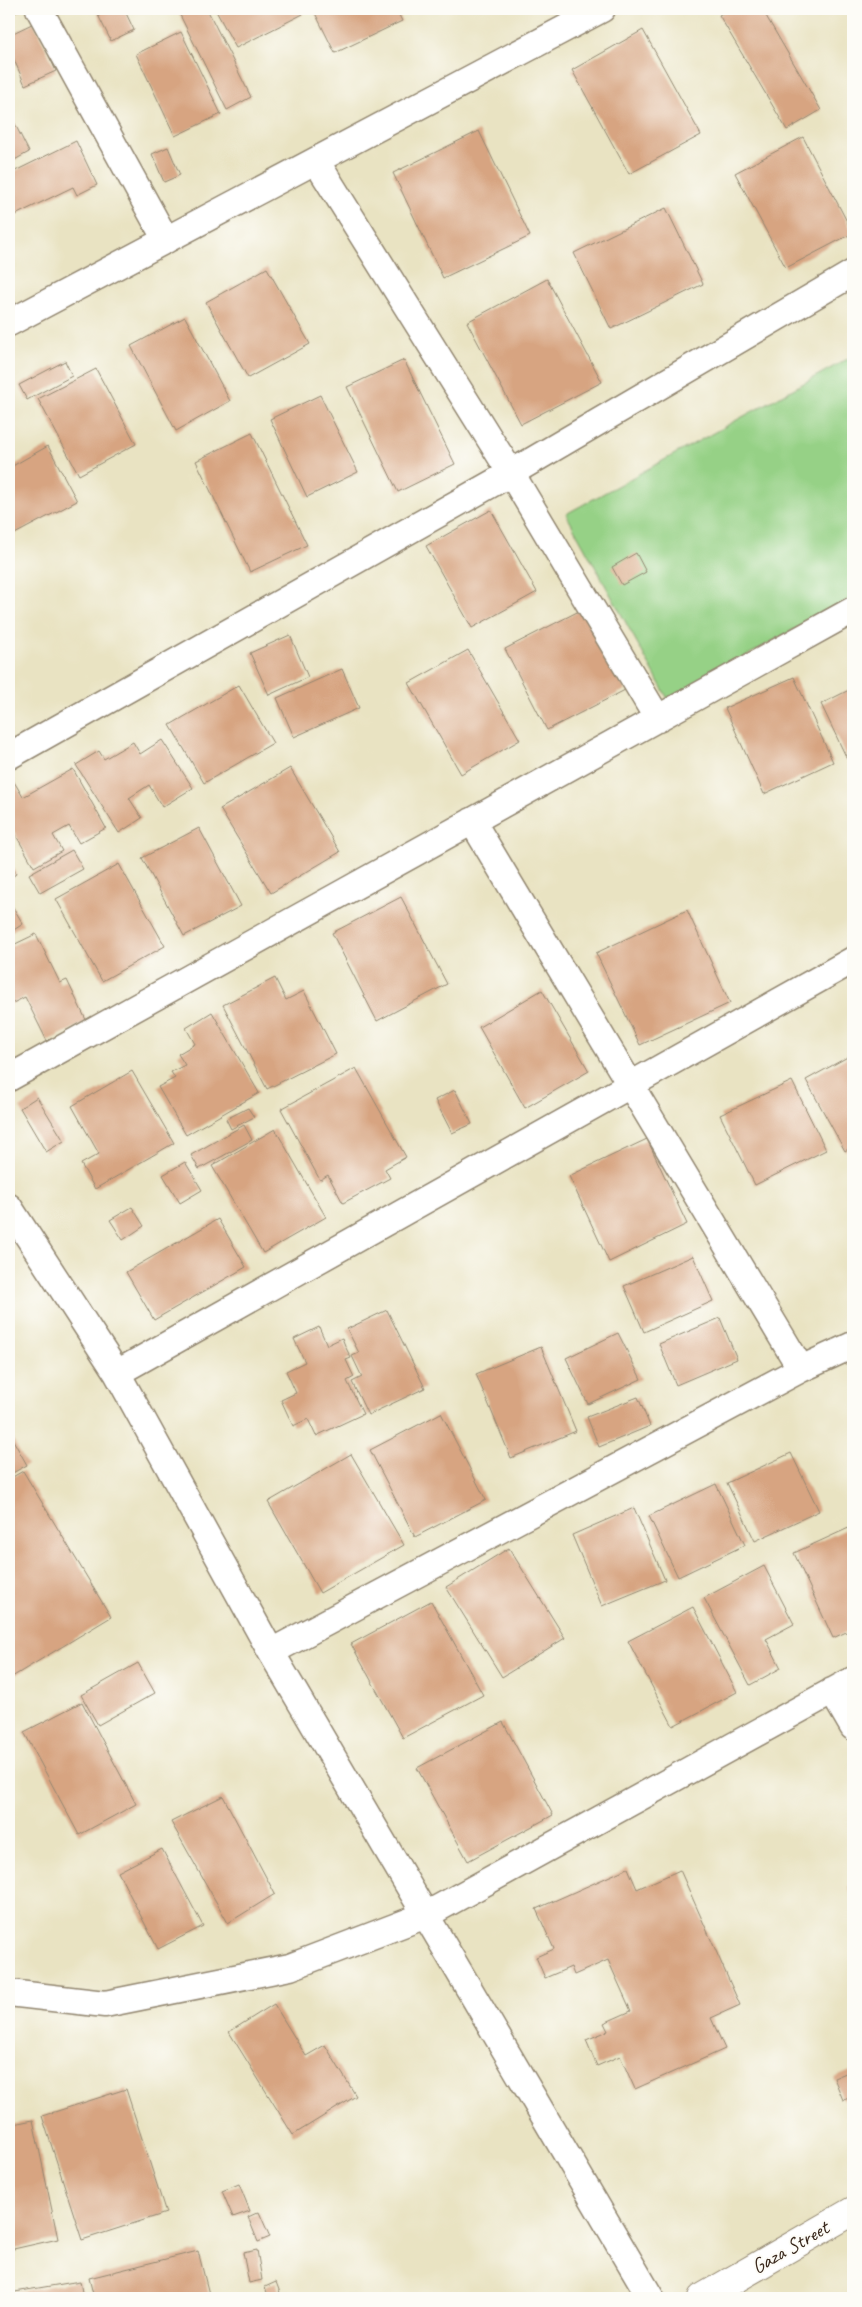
<svg xmlns="http://www.w3.org/2000/svg" width="862" height="2307" viewBox="0 0 862 2307" font-family="Caveat,sans-serif">
<rect width="100%" height="100%" fill="#fdfcf7"/>
<filter id="ink" filterUnits="userSpaceOnUse"><feTurbulence type="fractalNoise" baseFrequency=".02" numOctaves="2"/><feDisplacementMap in="SourceGraphic" scale="10" xChannelSelector="R" yChannelSelector="G"/><feConvolveMatrix kernelMatrix="1 2 1 2 8 2 1 2 1" color-interpolation-filters="sRGB"/></filter>
<filter id="wash" filterUnits="userSpaceOnUse"><feTurbulence type="fractalNoise" baseFrequency=".0096" numOctaves="4" result="noise"/><feDisplacementMap in="SourceGraphic" scale="20" xChannelSelector="R" yChannelSelector="G"/><feGaussianBlur stdDeviation="1.12" result="paint"/><feColorMatrix in="noise" values="0 0 0 0 0 0 0 0 0 0 0 0 0 0 0 0 0 1.4 0 .05"/><feComposite in="paint" operator="in"/></filter>
<g filter="url(#wash)">
<rect width="100%" height="100%" fill="#e9e3c2"/>
<!-- green -->
<path fill="#96d186" stroke="#687e52" d="M853,356V597L668,699L566,514Z"/>
<g id="blocks">
<!-- building -->
<path fill="#d7a481" d="M9,9H19L20,10L9,16Z
M95,9H124L134,30L111,41Z
M177,9H207L251,97L227,110Z
M215,9H301L303,14L236,48Z
M313,9H396L402,21L335,53Z
M729,9H762L821,110L787,130L719,15Z
M34,23L56,71L25,85L9,48V35Z
M643,30L701,135L629,174L572,70Z
M181,32L221,114L175,136L136,54Z
M9,112L29,152L9,163Z
M479,131L530,236L443,278L393,173Z
M803,137L853,233L786,268L735,173Z
M76,141L97,185L77,195L73,187L9,218V174Z
M168,147L180,175L164,182L152,154Z
M666,208L703,284L611,329L574,253Z
M267,268L310,344L248,378L206,302Z
M547,279L602,382L521,424L467,322Z
M185,317L230,401L176,431L131,346Z
M404,360L455,464L398,492L347,387Z
M65,361L72,376L27,400L19,385Z
M96,369L136,444L79,475L38,399Z
M320,395L358,472L307,497L270,419Z
M252,433L307,545L250,572L196,461Z
M48,446L77,501L9,537V468Z
M491,510L537,592L472,628L426,546Z
M636,553L646,572L622,585L612,567Z
M583,609L625,690L547,730L505,649Z
M290,635L308,677L269,695L250,653Z
M468,650L520,740L461,774L409,683Z
M342,669L359,708L294,737L277,698Z
M794,677L833,762L764,794L725,708Z
M239,685L273,743L204,783L170,725Z
M853,688V764L850,765L821,704Z
M162,740L193,788L162,807L149,785L129,798L142,818L119,833L76,765L99,751L104,759L133,742L140,754Z
M290,768L340,852L271,893L220,809Z
M73,769L106,828L79,843L69,826L53,835L62,851L34,867L9,823V776L10,775L23,797Z
M199,828L241,906L184,936L142,858Z
M72,850L83,869L40,893L29,874Z
M9,861L16,874L9,879Z
M119,864L165,946L102,981L56,899Z
M401,897L447,984L377,1021L332,933Z
M13,907L23,924L9,933V909Z
M687,910L730,1003L640,1045L596,953Z
M36,934L60,983L67,980L87,1022L47,1041L25,997L9,1005V947Z
M275,978L286,1000L304,991L336,1054L267,1089L223,1005Z
M542,990L589,1071L525,1108L479,1027Z
M212,1012L259,1093L186,1135L158,1087L175,1078L171,1072L185,1065L178,1054L195,1044L186,1028Z
M853,1054V1146L845,1151L806,1080Z
M356,1068L406,1157L385,1169L390,1178L343,1203L328,1175L320,1180L281,1109Z
M132,1071L174,1143L95,1189L81,1164L99,1154L72,1106Z
M792,1081L826,1150L755,1185L720,1115Z
M455,1090L472,1124L452,1133L435,1100Z
M37,1097L64,1141L46,1152L20,1108Z
M248,1108L254,1117L231,1129L226,1119Z
M244,1125L252,1140L199,1169L191,1155Z
M275,1129L326,1217L263,1253L212,1166Z
M647,1139L687,1224L609,1262L569,1176Z
M185,1162L202,1190L180,1203L163,1175Z
M132,1207L144,1226L123,1240L110,1220Z
M218,1219L246,1267L154,1320L126,1272Z
M693,1256L713,1301L644,1332L624,1286Z
M387,1310L425,1388L368,1415L352,1382L362,1377L352,1356L359,1353L347,1329Z
M720,1318L737,1359L676,1385L659,1344Z
M319,1327L327,1345L342,1338L346,1348L351,1358L346,1360L354,1377L347,1381L363,1414L316,1436L308,1419L293,1426L281,1400L296,1393L286,1371L305,1362L294,1339Z
M618,1333L641,1379L588,1404L566,1358Z
M541,1347L576,1431L511,1458L476,1374Z
M638,1397L650,1426L599,1447L587,1417Z
M441,1413L486,1500L415,1537L370,1450Z
M9,1433L27,1465L9,1475Z
M791,1453L819,1511L755,1541L727,1483Z
M351,1454L404,1545L320,1593L268,1502Z
M23,1471L111,1617L12,1677L9,1672V1479Z
M716,1484L745,1545L678,1577L649,1516Z
M634,1508L665,1580L602,1606L572,1535Z
M853,1526V1629L833,1638L794,1553Z
M509,1548L565,1638L502,1677L446,1587Z
M764,1566L794,1624L766,1639L781,1668L750,1685L704,1598Z
M431,1601L483,1695L403,1738L351,1644Z
M693,1607L737,1692L673,1726L628,1641Z
M138,1663L155,1693L98,1725L81,1695Z
M82,1702L136,1804L79,1835L24,1732Z
M503,1722L553,1815L468,1861L417,1768Z
M223,1796L275,1894L228,1923L171,1822Z
M162,1849L203,1926L158,1949L118,1872Z
M628,1868L637,1889L680,1870L740,2005L711,2018L725,2049L635,2089L620,2056L597,2066L586,2040L608,2031L604,2023L631,2011L608,1960L574,1975L571,1967L545,1978L536,1957L554,1949L536,1909Z
M853,1884V1900L848,1887Z
M274,2004L306,2056L325,2045L356,2096L293,2135L229,2032Z
M853,2070V2097L843,2100L834,2078Z
M126,2089L166,2213L82,2240L42,2116Z
M33,2120L58,2239L9,2250V2125Z
M239,2184L250,2211L233,2217L222,2191Z
M259,2212L270,2237L258,2242L248,2217Z
M257,2250L262,2280L249,2283L243,2253Z
M198,2251L210,2298H94L89,2278Z
M80,2281L83,2298H9V2293Z
M276,2282L282,2298H269L265,2287Z"/>
</g>
</g>
<g filter="url(#ink)">
<use href="#blocks" fill-opacity="0" stroke="#928670" stroke-width="1"/>
<g fill="none" stroke-linecap="round" stroke-linejoin="round">
<defs>
<path id="minor" d="M39,9L166,240
M316,161L511,473L658,719
M9,323L602,9
M9,756L511,473L853,273
M472,821L801,1369
M9,1078L853,610
M9,1207L117,1373L271,1652L651,2298
M117,1373L853,960
M271,1652L801,1369L853,1345
M832,1691L853,1727
M9,1993L105,2004L290,1967L426,1915L853,1680"/>
<path id="secondary" d="M702,2298L853,2211"/>
</defs>
<!-- minor casing -->
<use href="#minor" stroke="#928670" stroke-width="29"/>
<!-- secondary casing -->
<use href="#secondary" stroke="#928670" stroke-width="30"/>
<!-- minor -->
<use href="#minor" stroke="#fff" stroke-width="26"/>
<!-- secondary -->
<use href="#secondary" stroke="#fff" stroke-width="28"/>
</g>
</g>
<g text-anchor="middle" dominant-baseline="central" stroke-width="4" stroke-linejoin="round" paint-order="stroke">
<!-- street labels -->
<g font-size="21" fill="#3b2a1e" stroke="#fdfcf7">
<text transform="translate(790 2247) rotate(-30)">Gaza Street</text>
</g>
</g>
<!-- margin -->
<rect width="862" height="2307" fill="none" stroke="#fdfcf7" stroke-width="30"/>
</svg>
